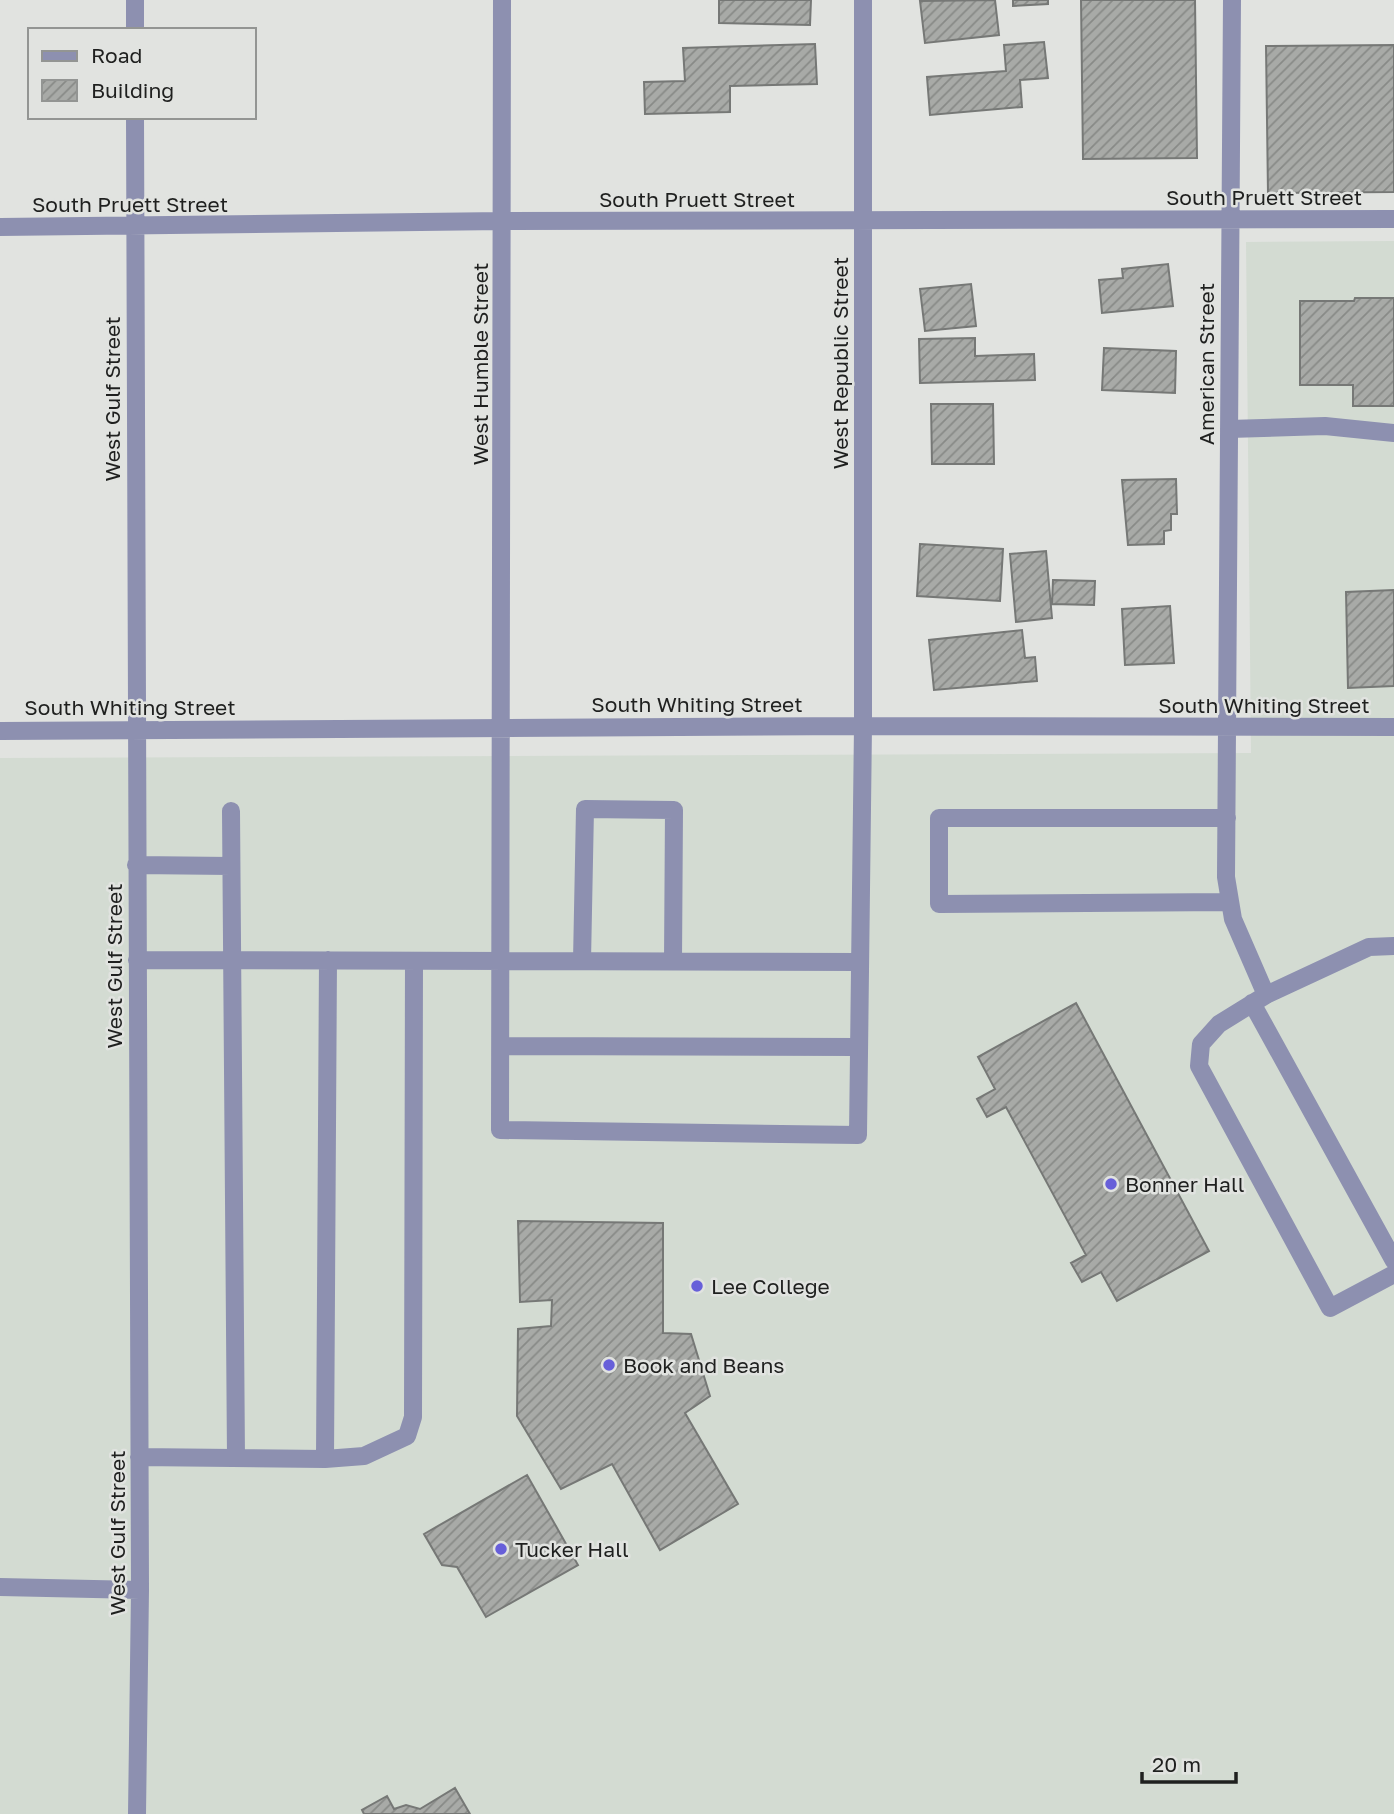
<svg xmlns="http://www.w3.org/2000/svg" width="1394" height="1814" viewBox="0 0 1394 1814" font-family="'Golos Text',sans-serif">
<defs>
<pattern id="building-hatch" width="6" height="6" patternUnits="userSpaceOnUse" patternTransform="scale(1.75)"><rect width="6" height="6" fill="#a8aaa7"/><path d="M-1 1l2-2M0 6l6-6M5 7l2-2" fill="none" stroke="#888a87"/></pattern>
</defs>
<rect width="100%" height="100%" fill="#e1e3e0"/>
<!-- built -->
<path fill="#d3dbd2" d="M1394,241V1814H0V758L1251,753L1246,242Z"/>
<!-- building -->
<path fill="url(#building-hatch)" stroke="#767876" stroke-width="2" d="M719,0H811L810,25L719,23Z
M995,0L999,35L925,43L920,1Z
M1013,0H1048V4L1013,6Z
M1081,0H1195L1197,158L1083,159Z
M1044,42L1048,78L1020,80L1022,107L930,115L927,77L1006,71L1004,45Z
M815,44L817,84L730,86V112L645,114L644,82L685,81L683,48Z
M1394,45V192L1268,193L1266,46Z
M1168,264L1173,306L1102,313L1099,280L1123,278L1122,269Z
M971,284L976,326L925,331L920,289Z
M1355,298H1394V406H1353V385H1300V301H1354Z
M975,338V356L1034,354L1035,380L920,383L919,339Z
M1104,348L1176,351L1175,393L1102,390Z
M931,404H993L994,464H932Z
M1176,479L1177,514H1171V530L1164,531V544L1128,545L1122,480Z
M920,544L1003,549L1000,601L917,596Z
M1046,551L1052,618L1016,622L1010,554Z
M1053,580L1095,581L1094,605L1052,604Z
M1394,590V686L1348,688L1346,592Z
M1170,606L1174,663L1125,665L1122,609Z
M1022,630L1025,658L1035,657L1037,681L934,690L929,640Z
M1076,1003L1209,1251L1117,1301L1101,1272L1082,1282L1071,1263L1086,1255L1006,1107L987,1117L977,1099L995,1089L978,1057Z
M518,1221L663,1223V1333L691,1334L710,1396L685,1413L738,1504L660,1550L612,1464L561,1489L517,1416L518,1329L551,1326L552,1300L520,1302Z
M527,1475L578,1565L486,1617L457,1567L442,1565L424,1534Z
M455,1788L470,1814H364L362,1810L387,1796L394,1809L406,1805L420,1809Z"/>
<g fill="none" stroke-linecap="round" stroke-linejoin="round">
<!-- minor -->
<path stroke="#8d90b0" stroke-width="18" d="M502,0L500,1130L858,1135L863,726V0
M1232,0L1226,877L1233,919L1266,995
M135,30V0
M135,117L140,1590L137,1814
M0,227L503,221L1394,219
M1229,429L1325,426L1394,433
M0,731L863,726L1394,727
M231,811L236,1458
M1227,818H939V904L1229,902
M136,865L231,866
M1394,946L1369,947L1266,995L1219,1024L1201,1044L1199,1066L1330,1308L1394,1274
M137,960L860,962
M582,961L585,809L674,810L673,961
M1252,1003L1394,1261
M501,1046L859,1047
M139,1457L325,1459L364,1456L407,1436L413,1417L414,961
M325,1459L328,960
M0,1587L140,1590"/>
</g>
<!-- markers -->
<g fill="#675fd9" stroke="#e1e3e0" stroke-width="2.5">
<circle cx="1111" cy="1184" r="7"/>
<circle cx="697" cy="1286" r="7"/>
<circle cx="609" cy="1365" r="7"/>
<circle cx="501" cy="1549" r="7"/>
</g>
<g text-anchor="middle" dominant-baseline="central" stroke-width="5" stroke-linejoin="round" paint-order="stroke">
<!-- street labels -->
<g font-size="21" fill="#1f201f" stroke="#e1e3e0">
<text x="1264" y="197">South Pruett Street</text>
<text x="697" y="199">South Pruett Street</text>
<text x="130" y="204">South Pruett Street</text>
<text transform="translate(840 363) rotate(-90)">West Republic Street</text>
<text transform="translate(480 364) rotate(-90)">West Humble Street</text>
<text transform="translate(1206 364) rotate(-90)">American Street</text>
<text transform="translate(112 399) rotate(-90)">West Gulf Street</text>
<text x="697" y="704">South Whiting Street</text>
<text x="1264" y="705">South Whiting Street</text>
<text x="130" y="707">South Whiting Street</text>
<text transform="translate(114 966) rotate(-90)">West Gulf Street</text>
<text transform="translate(117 1533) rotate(-90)">West Gulf Street</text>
</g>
<!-- poi labels -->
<g font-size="21" fill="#1f201f" stroke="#e1e3e0" text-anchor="start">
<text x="1125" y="1184">Bonner Hall</text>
<text x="711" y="1286">Lee College</text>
<text x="623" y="1365">Book and Beans</text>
<text x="515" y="1549">Tucker Hall</text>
</g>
</g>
<!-- legend -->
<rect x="28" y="28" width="228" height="91" fill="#e1e3e0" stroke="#939593" stroke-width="2"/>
<rect x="42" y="51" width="35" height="10" fill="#8d90b0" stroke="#939593" stroke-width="2"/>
<text x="91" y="63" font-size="21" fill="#1f201f">Road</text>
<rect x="42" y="80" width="35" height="21" fill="url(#building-hatch)" stroke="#939593" stroke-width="2"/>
<text x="91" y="98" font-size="21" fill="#1f201f">Building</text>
<!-- scale -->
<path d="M1142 1772v10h94v-10" fill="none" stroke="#1f201f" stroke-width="3.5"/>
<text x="1152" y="1772" font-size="21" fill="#1f201f" stroke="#e1e3e0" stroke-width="5" paint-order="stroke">20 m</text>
</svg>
